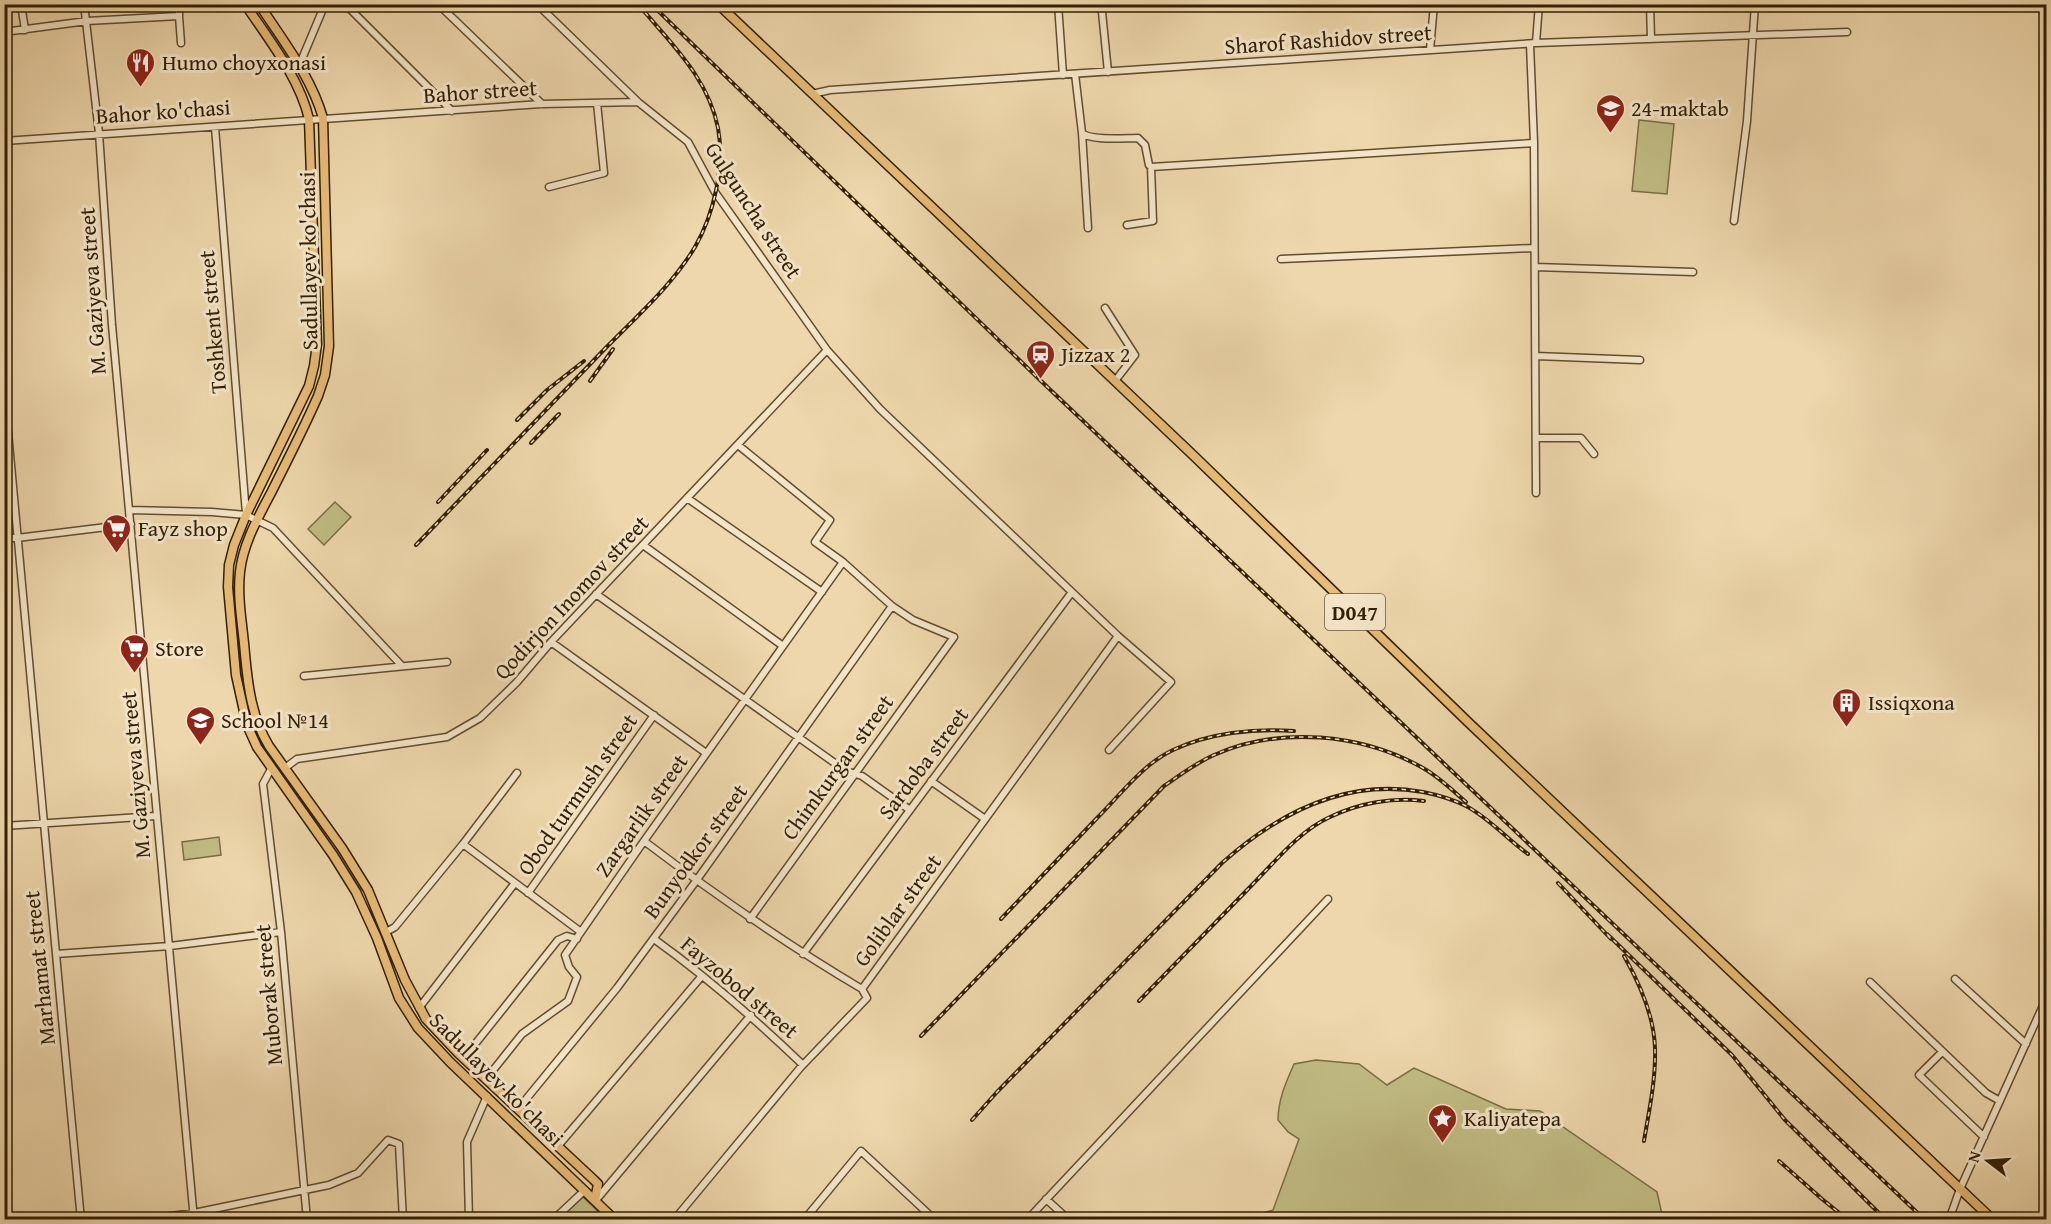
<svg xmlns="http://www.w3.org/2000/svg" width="2051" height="1224" viewBox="0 0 2051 1224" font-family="'Gentium Book Plus',serif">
<rect width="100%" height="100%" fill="#eed7ac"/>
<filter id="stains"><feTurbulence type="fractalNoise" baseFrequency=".00333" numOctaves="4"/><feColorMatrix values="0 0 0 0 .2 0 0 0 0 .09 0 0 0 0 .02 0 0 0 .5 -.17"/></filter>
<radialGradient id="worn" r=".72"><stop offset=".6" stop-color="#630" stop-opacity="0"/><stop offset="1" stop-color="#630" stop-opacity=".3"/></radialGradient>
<!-- green -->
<path fill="#c1bc84" stroke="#7a6e44" stroke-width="1.5" d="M1639,120L1674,124L1667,194L1632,191Z
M335,502L351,517L324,545L308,529Z
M219,837L221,855L184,860L182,842Z
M1316,1060L1359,1064L1387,1085L1414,1068L1506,1109L1540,1111L1657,1192L1663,1219H1260L1264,1213L1273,1210L1299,1139L1288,1132L1278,1120C1278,1100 1286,1082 1294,1064Z
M583,1197L606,1219H559Z"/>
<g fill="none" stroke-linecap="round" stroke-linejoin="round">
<defs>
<path id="minor" d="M21,4L25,30
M84,4L99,133L112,325L194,1220
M345,4L452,111
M438,4L542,104
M537,4L638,102L688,142L715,192L827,350L880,409L1118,636L1171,682L1109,750
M1058,4L1063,75
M1098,4L1102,12L1108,72
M1650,4L1651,39
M179,16L181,43
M4,32L87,21L179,16V4
M1536,43L1539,4
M1530,44L1534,143L1536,493
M1430,50L1434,4
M299,66L325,4
M1075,74L1082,133C1091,141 1124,138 1138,138L1145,145L1149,165L1151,167L1534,143
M812,94L830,90L1536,43L1847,32
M215,127L246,514
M1082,133L1088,228
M4,141L542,104L638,102
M549,187L604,173L597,103
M1734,221L1747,121L1755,4
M1127,225L1153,221L1151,167
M1281,259L1534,248
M1535,267L1693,272
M1105,308L1135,355L1115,381
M1536,356L1640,360
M4,389C28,666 55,943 81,1220
M1536,438H1581L1594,454
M738,445L830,520L815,542L843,562L892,606L913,620L954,637L750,919
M687,498L822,592
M130,510L212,512L246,515L273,528L402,666
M4,538H17L131,524
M643,545L783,646
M596,594L846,771L862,776L910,810
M551,642L706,753
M304,676L447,662
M285,768L297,759L447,737L480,718L517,682L551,642L827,350
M271,769L263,784L281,932L307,1220
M931,781L985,819
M4,826L156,816
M644,841C714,894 786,944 862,989
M463,844L581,932
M528,893L654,715
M386,932L395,927L463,844L517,773
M654,939C707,977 756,1020 803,1065
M56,954L170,946L281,932
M803,954L1072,592
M1955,979L2026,1044
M1870,982L1986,1093L2000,1101
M419,1008L515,883
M1942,1052L1919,1075L1984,1137
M464,1058L558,940L567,936L577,939
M486,1079L522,1034L568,1001L577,977L569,967L565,955L644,841L843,562
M518,1109L617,988L696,881L892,606
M558,1146L701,977
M1046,1199L1069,1220
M596,1200L751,1015
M139,1220L194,1213L329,1185L358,1173L388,1140L399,1144L403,1220
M469,1220L467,1142L487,1096
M553,1220L585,1190
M674,1220L800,1068L867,998L862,989L1118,636
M804,1220L861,1151L935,1220
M1027,1220L1328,899
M1949,1220L1960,1189L2046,999"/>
<path id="major" d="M245,4C269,40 299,77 309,119L317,344L314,366L309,386L246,515L234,545L229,565L228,587L236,675L247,725L257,747L333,855L356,892L377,938L399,998L418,1028L450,1062L615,1220
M259,4C283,41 311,76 323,118L329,346L325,375L318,396C304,428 288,459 272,491C259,516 243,543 240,572C237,599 243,627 245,654C248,687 252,718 269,746L342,848L368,890L405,980L426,1019L458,1053L594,1180L598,1184L595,1200
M718,4L1194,456L1468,722L1993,1220"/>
</defs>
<!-- minor casing -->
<use href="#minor" stroke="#614d2e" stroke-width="9"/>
<!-- major casing -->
<use href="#major" stroke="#321f04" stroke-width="11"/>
<!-- minor -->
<use href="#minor" stroke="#f4e5c9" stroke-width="6"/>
<!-- major -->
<use href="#major" stroke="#e7bc76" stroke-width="8"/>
<defs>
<path id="rail" d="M651,4L1040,380L1925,1220
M590,381L613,349
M517,420L547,390L584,361
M531,443L559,414
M438,502L487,450
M416,545C476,483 536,421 596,358C629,323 670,289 695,247C714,214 725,166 718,128C708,77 670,43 638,4
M1558,883L1611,939
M1001,919C1033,885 1066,851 1098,817C1121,794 1143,764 1173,750C1209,733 1254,728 1294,731
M1607,934L1732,1055L1785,1120L1886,1220
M1624,956C1640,984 1654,1016 1655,1048C1656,1079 1649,1111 1644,1141
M1139,1001C1176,963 1214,924 1251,886C1275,862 1299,831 1330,817C1359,803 1393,797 1424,801
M921,1036L1164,786C1180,775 1196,763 1214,755C1280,726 1361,733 1423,768C1439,777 1452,790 1466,802
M972,1120L997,1092L1222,863C1278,813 1346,778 1423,792C1438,795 1452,799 1466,806C1489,818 1507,839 1528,854
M1779,1161L1822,1199L1848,1220"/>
</defs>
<!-- rail casing -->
<use href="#rail" stroke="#321f04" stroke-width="4"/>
<!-- rail -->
<use href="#rail" stroke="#f4e5c9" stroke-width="1.5" stroke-dasharray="4.5" stroke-linecap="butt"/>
</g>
<!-- icons -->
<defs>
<symbol id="restaurant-pin" viewBox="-11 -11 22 30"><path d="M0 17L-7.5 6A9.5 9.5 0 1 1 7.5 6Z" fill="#8f2418" stroke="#f4e5c9"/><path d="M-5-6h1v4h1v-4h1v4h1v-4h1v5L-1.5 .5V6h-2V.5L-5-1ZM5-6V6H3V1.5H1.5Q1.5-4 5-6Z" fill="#fff"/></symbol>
<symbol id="school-pin" viewBox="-11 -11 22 30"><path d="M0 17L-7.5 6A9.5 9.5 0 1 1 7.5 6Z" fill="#8f2418" stroke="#f4e5c9"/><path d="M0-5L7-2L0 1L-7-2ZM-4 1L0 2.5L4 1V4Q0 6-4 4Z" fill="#fff"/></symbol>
<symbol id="station-pin" viewBox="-11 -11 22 30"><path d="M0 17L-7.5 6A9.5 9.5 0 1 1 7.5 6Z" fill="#8f2418" stroke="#f4e5c9"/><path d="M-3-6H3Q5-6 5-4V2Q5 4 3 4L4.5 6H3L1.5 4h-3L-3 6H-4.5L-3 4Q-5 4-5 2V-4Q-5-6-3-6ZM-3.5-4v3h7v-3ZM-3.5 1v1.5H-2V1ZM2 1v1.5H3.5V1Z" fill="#fff"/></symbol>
<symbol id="supermarket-pin" viewBox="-11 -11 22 30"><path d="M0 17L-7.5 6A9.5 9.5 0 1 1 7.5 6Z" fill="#8f2418" stroke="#f4e5c9"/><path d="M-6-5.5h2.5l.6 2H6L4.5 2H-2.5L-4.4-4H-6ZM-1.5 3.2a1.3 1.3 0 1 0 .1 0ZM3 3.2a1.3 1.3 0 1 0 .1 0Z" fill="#fff"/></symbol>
<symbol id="building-pin" viewBox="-11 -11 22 30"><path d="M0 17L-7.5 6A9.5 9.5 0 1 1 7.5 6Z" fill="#8f2418" stroke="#f4e5c9"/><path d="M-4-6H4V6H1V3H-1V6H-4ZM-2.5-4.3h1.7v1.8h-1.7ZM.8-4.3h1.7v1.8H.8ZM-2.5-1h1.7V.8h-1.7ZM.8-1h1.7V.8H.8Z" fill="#fff"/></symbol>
<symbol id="sight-pin" viewBox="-11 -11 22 30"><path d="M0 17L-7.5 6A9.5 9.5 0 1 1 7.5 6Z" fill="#8f2418" stroke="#f4e5c9"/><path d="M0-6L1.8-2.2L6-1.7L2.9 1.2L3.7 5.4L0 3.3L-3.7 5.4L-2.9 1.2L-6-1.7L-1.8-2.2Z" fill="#fff"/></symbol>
</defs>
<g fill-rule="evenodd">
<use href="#restaurant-pin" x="124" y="46" width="33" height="45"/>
<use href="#school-pin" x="1594" y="92" width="33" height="45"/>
<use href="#station-pin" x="1024" y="338" width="33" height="45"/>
<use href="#supermarket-pin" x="100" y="512" width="33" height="45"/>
<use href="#supermarket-pin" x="118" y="632" width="33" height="45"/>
<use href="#building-pin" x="1830" y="686" width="33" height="45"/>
<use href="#school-pin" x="184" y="704" width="33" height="45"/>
<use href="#sight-pin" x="1426" y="1102" width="33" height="45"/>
</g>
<g text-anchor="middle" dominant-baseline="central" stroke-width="6" stroke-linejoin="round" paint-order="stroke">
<!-- shield labels -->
<rect fill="#f4e5c9" stroke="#6c5a3f" stroke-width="1.5" x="1325" y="594" width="60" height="36" rx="4.5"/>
<g font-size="21" font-weight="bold" fill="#321f04">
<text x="1355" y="612">D047</text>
</g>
<!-- street labels -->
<g font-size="22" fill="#321f04" stroke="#f4e5c9">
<text transform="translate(1328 39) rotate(-4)">Sharof Rashidov street</text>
<text transform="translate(480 91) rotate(-4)">Bahor street</text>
<text transform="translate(163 111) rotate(-4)">Bahor ko'chasi</text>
<text transform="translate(754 210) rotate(57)">Gulguncha street</text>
<text transform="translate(308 261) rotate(-91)">Sadullayev ko'chasi</text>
<text transform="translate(92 291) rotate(-94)">M. Gaziyeva street</text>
<text transform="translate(212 322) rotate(-95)">Toshkent street</text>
<text transform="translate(571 597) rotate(-47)">Qodirjon Inomov street</text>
<text transform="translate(923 763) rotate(-53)">Sardoba street</text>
<text transform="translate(837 767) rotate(-54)">Chimkurgan street</text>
<text transform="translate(135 775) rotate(-95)">M. Gaziyeva street</text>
<text transform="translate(577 794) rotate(-55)">Obod turmush street</text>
<text transform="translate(641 815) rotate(-55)">Zargarlik street</text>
<text transform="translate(695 851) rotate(-54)">Bunyodkor street</text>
<text transform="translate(897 910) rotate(-54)">Goliblar street</text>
<text transform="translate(39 968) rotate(-96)">Marhamat street</text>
<text transform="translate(740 987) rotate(40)">Fayzobod street</text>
<text transform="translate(268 995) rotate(-95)">Muborak street</text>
<text transform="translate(497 1079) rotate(45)">Sadullayev ko'chasi</text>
</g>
<!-- poi labels -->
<g font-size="22" fill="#321f04" stroke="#f4e5c9" text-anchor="start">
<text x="162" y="62">Humo choyxonasi</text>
<text x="1631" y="108">24-maktab</text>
<text x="1061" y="354">Jizzax 2</text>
<text x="138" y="528">Fayz shop</text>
<text x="155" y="648">Store</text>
<text x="1868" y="702">Issiqxona</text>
<text x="221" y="720">School №14</text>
<text x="1464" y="1118">Kaliyatepa</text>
</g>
</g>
<!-- margin -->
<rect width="2051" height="1224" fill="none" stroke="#eed7ac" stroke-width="24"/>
<rect x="6" y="6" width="2039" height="1212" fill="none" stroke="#321f04" stroke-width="3"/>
<rect x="12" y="12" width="2027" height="1200" fill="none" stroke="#321f04" stroke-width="1.5"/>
<!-- north arrow -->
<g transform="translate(1988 1161) rotate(287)" stroke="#f4e5c9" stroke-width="4.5" paint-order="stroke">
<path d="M0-4.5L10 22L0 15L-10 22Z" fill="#321f04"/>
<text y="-9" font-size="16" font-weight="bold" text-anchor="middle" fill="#321f04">N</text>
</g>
<rect width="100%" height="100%" filter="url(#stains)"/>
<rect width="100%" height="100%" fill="url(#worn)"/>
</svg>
